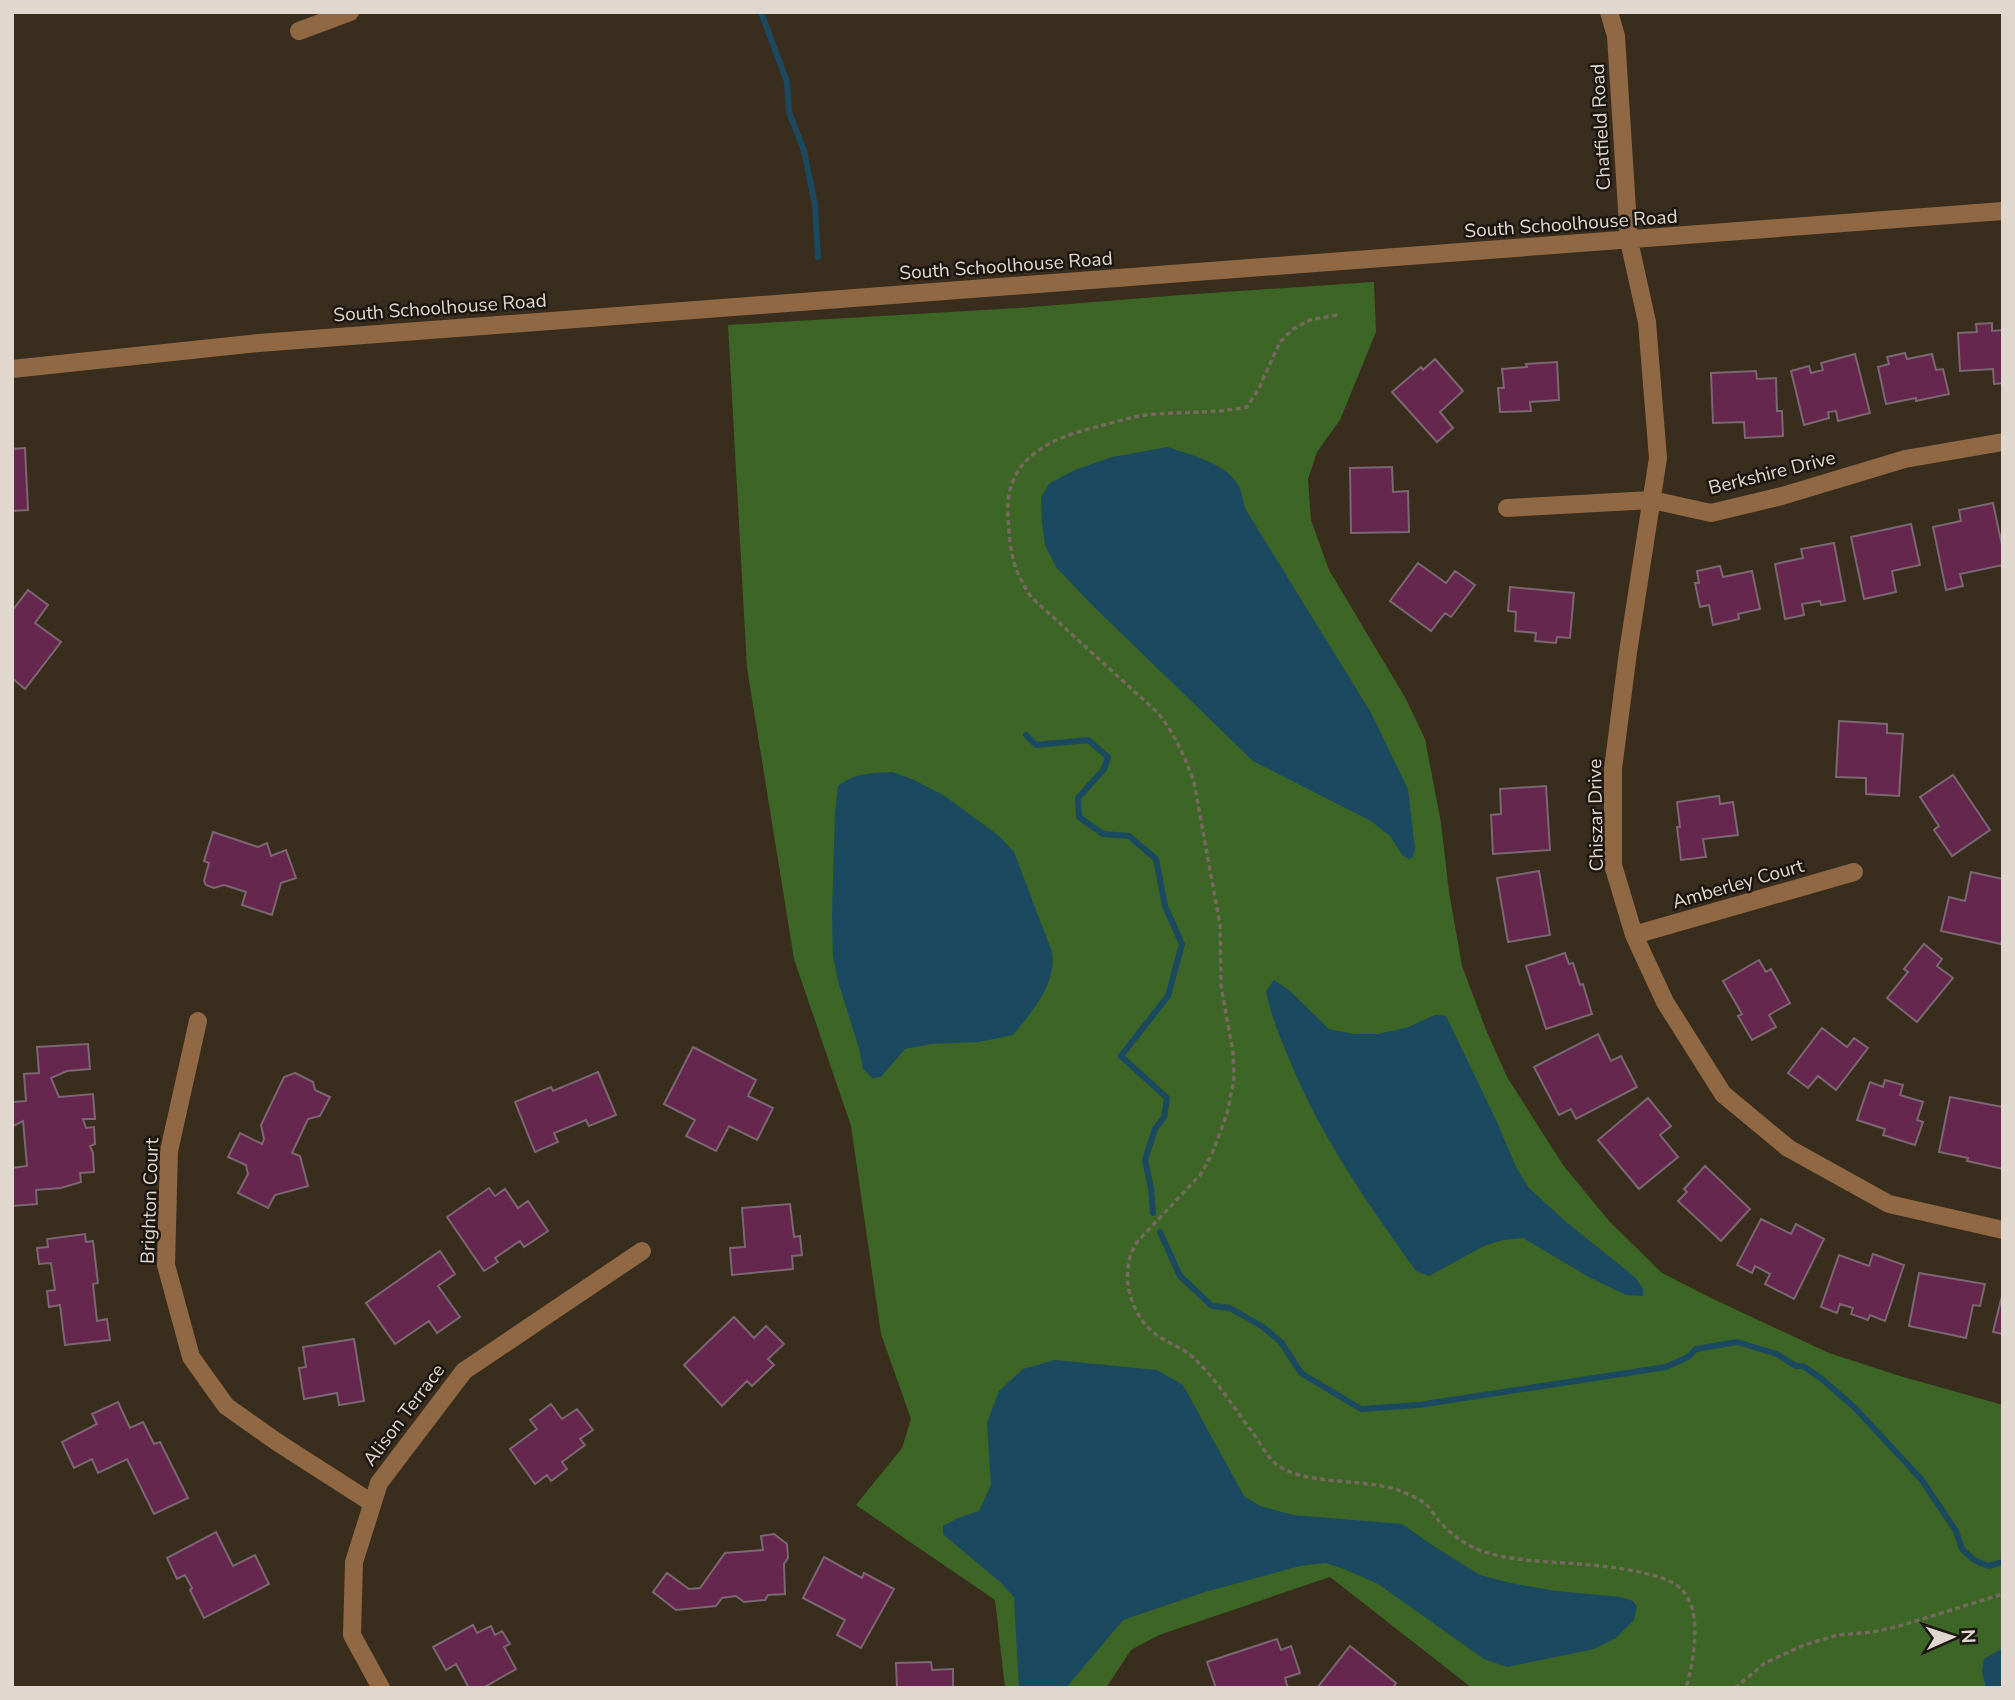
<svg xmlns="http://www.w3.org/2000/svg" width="2015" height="1700" viewBox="0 0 2015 1700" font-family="'Nunito Sans',sans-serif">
<rect width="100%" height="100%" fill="#392d1e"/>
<!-- green -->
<path fill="#3d6526" d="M1374,282L1376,332L1340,420L1317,452L1308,479L1311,520L1329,570L1406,699L1425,739L1441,823L1449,892L1462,966L1486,1030L1507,1077L1563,1165L1609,1221L1662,1273L1711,1298L1829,1353L1900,1376L2003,1405V1688H1472L1330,1577L1159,1635L1131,1650L1106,1688H1005L995,1600L856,1505L902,1448L911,1419L881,1334L851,1126L794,959L747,668L728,325L1019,308L1181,295Z"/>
<!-- water -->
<path fill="#1b495f" d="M1168,447C1190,455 1223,462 1237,483C1242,490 1243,502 1246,510L1370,711L1408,789L1415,849L1413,857L1409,859L1402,855L1390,836L1371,821L1253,761L1090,603L1056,567L1045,545L1042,522L1041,497L1050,483L1075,470L1112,457Z
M892,772L912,779L945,796L999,836L1014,852L1052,952C1057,984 1032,1012 1013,1035L979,1042L930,1044L905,1049L881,1077L872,1078L863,1069L860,1052L838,981L833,957L832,916L835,813L838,786C854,773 872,773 892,772Z
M1274,980L1289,990L1329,1029L1354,1034H1377L1406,1028L1435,1015L1446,1016L1497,1122L1516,1167L1529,1188L1565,1221L1636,1278L1643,1289V1296L1626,1295L1587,1276L1523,1238L1503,1240L1484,1246L1429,1276L1416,1271C1368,1204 1321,1137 1290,1061C1280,1038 1271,1016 1266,991Z
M1055,1360L1157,1370L1183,1385L1244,1496L1260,1506L1293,1515L1402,1524L1432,1545L1480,1575L1510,1583L1557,1591L1620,1597L1633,1601L1637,1607L1634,1620L1616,1638L1594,1649L1507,1667L1484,1659L1378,1584L1344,1569L1326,1563L1300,1566L1205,1592L1123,1620L1066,1688H1019L1014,1597L1000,1582L943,1534V1526L958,1518L979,1511L991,1485L987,1423L999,1391L1023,1369Z
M2003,1648V1688H1986L1982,1672L1984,1659Z"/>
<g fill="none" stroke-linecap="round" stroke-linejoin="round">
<!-- stream -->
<path stroke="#1b495f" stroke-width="6" d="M761,12L787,82L789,112L804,151L815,205L818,257
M1026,735L1036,745L1088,740L1108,757L1104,769L1078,798L1079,817L1103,834L1129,836L1156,859L1165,906L1182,944L1168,996L1121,1056L1167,1098L1164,1117L1155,1129L1145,1160L1151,1188L1153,1213
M1160,1232L1180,1276L1212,1306L1230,1308L1263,1327L1281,1342L1301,1373L1361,1409L1419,1405L1666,1367L1688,1357L1696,1349L1737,1342L1777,1354L1796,1366H1803L1822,1379L1854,1407L1921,1479L1956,1531L1962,1549L1974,1560L1988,1566L2003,1562"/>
</g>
<!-- building -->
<path fill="#66274e" stroke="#7b6671" stroke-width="2" d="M1992,323V331L2003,330V383L1994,384L1993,369L1960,371L1958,333L1977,332L1976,324Z
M1905,353L1907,359L1932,354L1936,370L1943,369L1949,394L1916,401V398L1886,404L1878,367L1889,364L1887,357Z
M1855,354L1870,413L1838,421L1836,411L1828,412L1829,418L1804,425L1791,371L1809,366L1811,373L1823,370L1821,363Z
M1435,359L1463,391L1440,412L1453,428L1437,442L1392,392L1421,367L1423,370Z
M1557,362L1559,400L1530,402L1531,411L1500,412L1498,388H1504L1502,369L1527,367L1526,364Z
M1756,371L1757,379L1776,378L1777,411H1782L1783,436L1745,438L1744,422L1713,423L1711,373Z
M25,448L28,510L12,511V449Z
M1392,467L1393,492L1408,491L1409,532L1351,533L1350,468Z
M1993,503L2003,550V565L1960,574L1963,586L1946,590L1933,527L1961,521L1959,510Z
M1911,524L1920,565L1892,571L1896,592L1864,599L1851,537Z
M1834,543L1845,601L1821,605L1820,601L1802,604L1804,615L1785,619L1775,564L1803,558L1801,549Z
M1418,563L1446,583L1455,571L1475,585L1451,617L1445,613L1431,631L1390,601Z
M1720,566L1723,577L1752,571L1760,609L1738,614L1739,619L1713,625L1709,605L1700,607L1695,583H1699L1697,571Z
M1510,587L1574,593L1570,638L1557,637L1556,643L1535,641L1536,633L1515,631L1516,612L1508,611Z
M28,590L48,605L35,623L61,642L25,689L12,678V611Z
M1839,721L1887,724V733L1903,734L1899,796L1866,794V778L1836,777Z
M1953,775L1990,830L1952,856L1934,830L1939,826L1920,797Z
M1546,786L1550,850L1493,854L1491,815L1501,814L1500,789Z
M1719,796L1720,804L1733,802L1738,835L1703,839L1706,857L1681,860L1677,827H1680L1677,802Z
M213,832L258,847L267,843L271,856L286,850L296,878L281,883L272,915L242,905L246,892L224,885L214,888L206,885L204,881L209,863L204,861Z
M1539,871L1550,935L1508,942L1497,878Z
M1971,872L2003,879V935L2001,944L1941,931L1949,897L1965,901Z
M1924,944L1942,959L1937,966L1953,978L1917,1022L1887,998L1908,972L1904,969Z
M1565,953L1569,964L1573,963L1580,985L1583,984L1592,1014L1546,1029L1526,966Z
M1759,960L1766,972L1771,969L1790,1003L1769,1015L1776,1027L1752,1040L1738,1016L1742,1014L1723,981Z
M1822,1028L1847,1047L1854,1038L1868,1048L1836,1090L1818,1076L1808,1088L1788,1073Z
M1598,1034L1611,1061L1621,1056L1637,1087L1576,1119L1571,1109L1559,1115L1534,1067Z
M88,1044L90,1069L67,1071L51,1078L59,1097L93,1094L95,1119H83L86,1128L94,1127L95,1144L90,1146L93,1153L94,1172L80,1173L81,1182L61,1188L36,1190L37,1204L12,1206V1168L27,1166L23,1121L13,1126L12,1107V1102L26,1101L24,1074L39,1073L37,1047Z
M693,1047L756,1080L748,1096L773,1108L757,1140L729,1126L716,1151L686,1136L695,1120L664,1104Z
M598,1072L616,1115L589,1126L586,1120L554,1133L558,1142L535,1152L515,1102L551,1087L553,1091Z
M295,1073L313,1082L315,1090L330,1097L320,1116L308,1119L292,1153L300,1156L308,1186L275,1195L268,1208L238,1193L248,1174L246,1165L228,1157L240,1133L262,1144L264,1139L261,1125L284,1077Z
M1885,1080L1903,1085L1900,1095L1923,1102L1917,1120L1923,1122L1915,1145L1883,1135L1885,1129L1857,1120L1870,1082L1883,1087Z
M1950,1097L2003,1107V1169L1967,1161L1968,1158L1939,1152Z
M1648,1098L1671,1126L1660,1135L1678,1157L1639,1189L1598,1140Z
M1705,1166L1750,1209L1721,1241L1678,1201L1687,1192L1684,1189Z
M489,1188L495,1196L505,1189L518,1208L528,1201L548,1231L524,1247L520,1241L495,1258L498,1262L484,1271L447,1217Z
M790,1204L794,1237L800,1236L802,1255L792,1256L793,1269L732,1275L730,1248L745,1247L742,1208Z
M1761,1219L1791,1234L1796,1224L1824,1239L1794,1299L1765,1284L1770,1274L1755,1266L1752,1273L1737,1265Z
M85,1234L86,1242L93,1241L98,1283L93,1284L97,1321L107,1319L110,1340L65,1345L60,1305L49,1307L47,1291L55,1290L51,1263L39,1264L37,1248L48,1247L47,1239Z
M440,1251L455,1274L438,1286L460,1317L437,1333L429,1321L395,1344L366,1303Z
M1873,1254L1904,1265L1885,1321L1870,1315L1868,1320L1851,1314L1853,1308L1840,1304L1837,1313L1821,1307L1839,1255L1869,1266Z
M1919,1273L1985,1284L1980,1306L1973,1305L1966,1338L1909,1326Z
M2002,1296H2003V1334L1993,1332Z
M734,1317L754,1338L766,1326L784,1344L768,1359L774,1365L752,1386L747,1381L722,1406L684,1365Z
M354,1339L364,1401L339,1405L337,1393L304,1399L299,1368L306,1367L303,1347Z
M118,1402L130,1428L143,1422L154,1444L160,1442L188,1498L154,1514L127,1459L98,1473L92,1459L74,1468L62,1442L97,1424L92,1414Z
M551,1404L562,1419L577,1409L593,1430L580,1439L585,1445L562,1462L567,1469L551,1481L547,1475L535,1484L510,1449L537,1429L530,1420Z
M216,1532L233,1566L255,1555L269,1584L204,1618L190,1590L192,1588L185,1575L177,1579L167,1558Z
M774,1534L787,1544L788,1558L784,1564L785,1594L768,1595L765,1600L744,1602L736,1596L722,1598L716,1606L676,1610L653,1592L667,1573L689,1589L700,1588L725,1553L763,1550L761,1536Z
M824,1557L862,1578L864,1573L894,1589L861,1648L837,1635L845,1620L803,1598Z
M473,1625L477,1633L491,1626L495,1635L502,1631L510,1644L504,1647L516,1669L483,1688H469L456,1664L446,1670L433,1647Z
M1277,1639L1281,1650L1291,1646L1300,1673L1285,1678L1288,1688H1216L1207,1662Z
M1350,1646L1396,1683L1393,1688H1317Z
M931,1662L932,1670L953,1669V1688H897L896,1663Z"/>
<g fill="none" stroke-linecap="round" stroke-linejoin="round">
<!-- path -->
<path stroke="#746a5d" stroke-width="3.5" stroke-dasharray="5 3.5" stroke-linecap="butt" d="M1337,315L1310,320L1293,329L1280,342L1258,390L1247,407C1214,414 1180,411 1146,415C1131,417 1115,422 1100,426C1051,438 1004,457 1008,517C1010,551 1012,568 1031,597L1158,713C1176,736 1184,755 1194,782L1220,925L1221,986L1233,1052L1234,1079L1227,1114L1212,1154L1201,1174L1137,1242C1118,1271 1129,1316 1158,1336C1170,1344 1183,1348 1194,1358C1217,1380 1234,1408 1253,1433C1260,1443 1266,1455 1275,1463C1301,1486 1363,1478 1398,1490C1407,1494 1418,1498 1426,1504C1431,1509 1435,1516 1439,1521C1451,1534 1465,1545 1482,1551C1504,1559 1527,1560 1550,1562C1581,1564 1614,1566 1644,1573C1656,1576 1669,1579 1679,1587C1704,1608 1694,1660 1686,1688
M1735,1688L1765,1663L1804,1645L1838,1635L1873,1632L1896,1627L2003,1594"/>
<!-- minor -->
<path stroke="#906843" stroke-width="18" d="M1609,12L1616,36L1629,241L1647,322L1658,458L1628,652L1613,769V865L1634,935L1665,1002L1723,1094L1788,1148L1889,1204L2003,1230
M299,31L350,12
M12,369L259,343L2003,211
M1507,508L1652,500L1711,513L1782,496L1905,459L2003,442
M1634,935L1854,872
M198,1021L169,1151L166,1265L191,1357L226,1406L277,1442L372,1503
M381,1688L352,1635L354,1562L379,1483L464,1371L642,1251"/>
</g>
<g text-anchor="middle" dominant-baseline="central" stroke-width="5" stroke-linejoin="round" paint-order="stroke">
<!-- street labels -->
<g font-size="19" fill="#e0d8cf" stroke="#1c1610">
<text transform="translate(1601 127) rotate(-93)">Chatfield Road</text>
<text transform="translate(1571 224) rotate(-4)">South Schoolhouse Road</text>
<text transform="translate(1006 266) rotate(-4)">South Schoolhouse Road</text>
<text transform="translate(440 308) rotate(-4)">South Schoolhouse Road</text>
<text transform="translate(1772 473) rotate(-14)">Berkshire Drive</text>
<text transform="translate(1596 815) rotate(-91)">Chiszar Drive</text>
<text transform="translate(1738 884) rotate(-16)">Amberley Court</text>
<text transform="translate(150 1201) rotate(-88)">Brighton Court</text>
<text transform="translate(404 1415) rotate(-53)">Alison Terrace</text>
</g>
</g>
<!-- border -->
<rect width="2015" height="1700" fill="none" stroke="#e0d8cf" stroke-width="28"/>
<!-- north arrow -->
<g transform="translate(1952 1637) rotate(87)" stroke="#1c1610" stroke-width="5" paint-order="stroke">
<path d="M0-5L12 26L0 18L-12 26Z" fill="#e0d8cf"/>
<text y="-10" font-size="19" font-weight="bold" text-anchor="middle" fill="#e0d8cf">N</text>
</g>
</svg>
